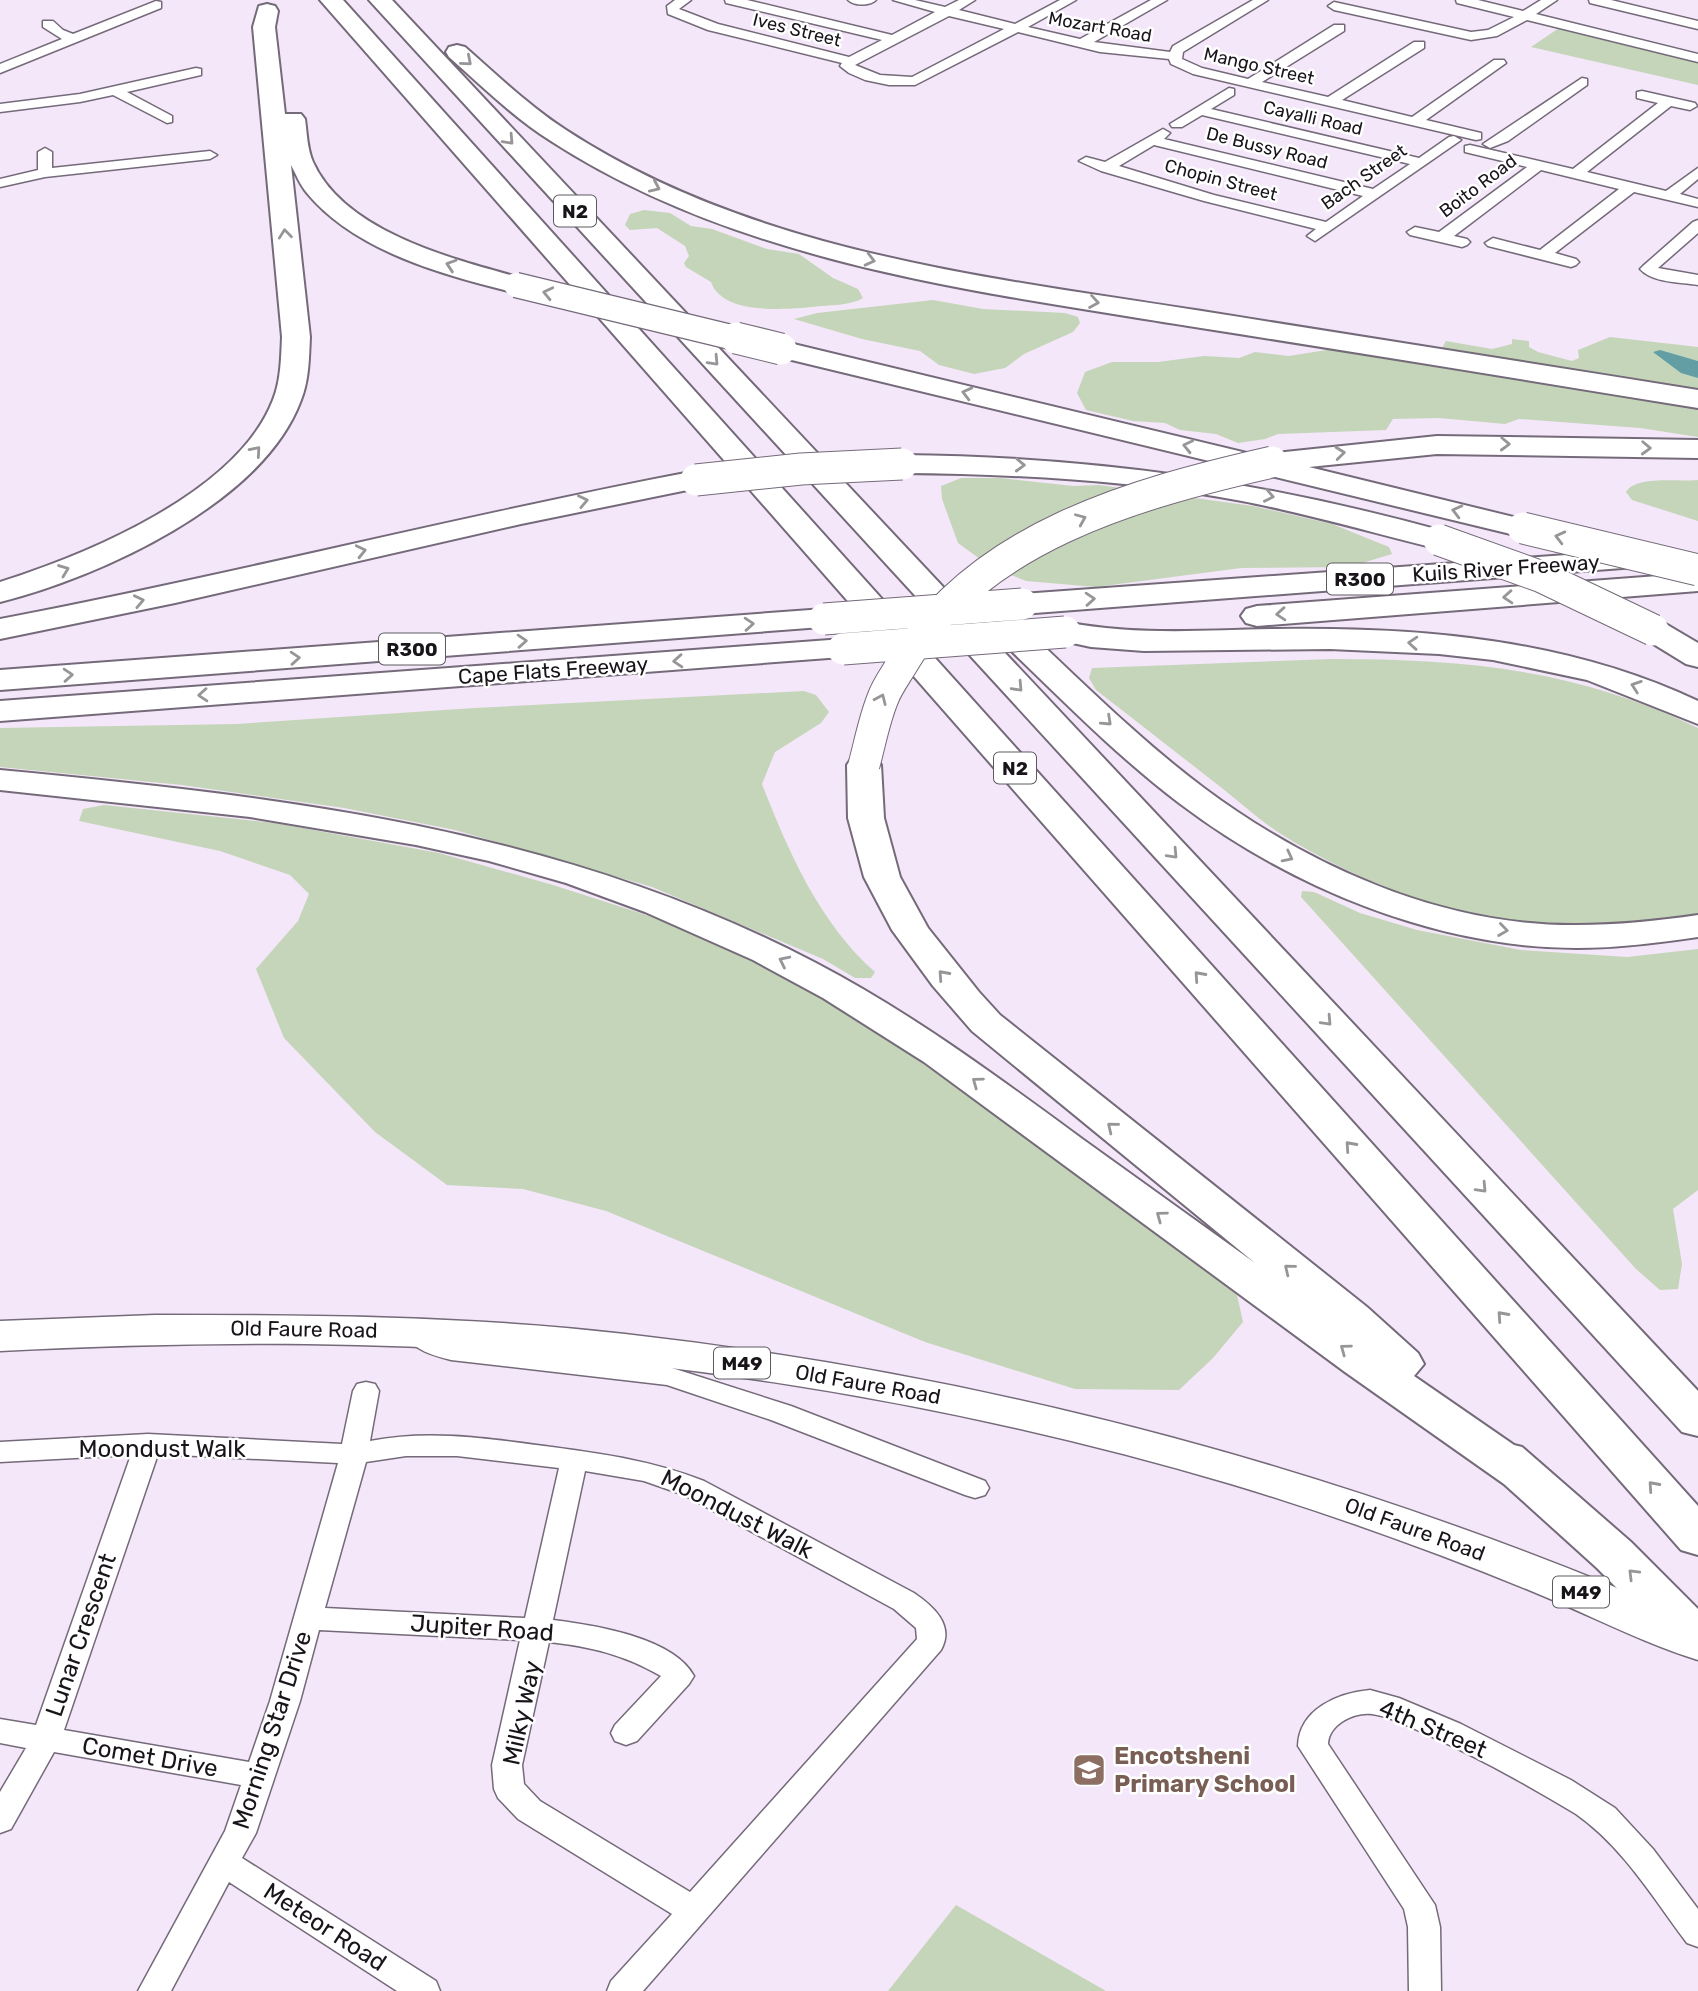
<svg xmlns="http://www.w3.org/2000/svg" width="1698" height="1991" viewBox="0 0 1698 1991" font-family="Rubik,sans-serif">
<rect width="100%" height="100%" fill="#f4e7f9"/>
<!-- green -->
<path fill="#c5d5b9" d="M1562,26L1698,60V85L1531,47Z
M644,210L670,213L691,226L712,229L767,249L799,254L833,278L858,289L863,298C852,305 834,305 821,306C792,309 723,317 711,282L686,267L684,263L689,256L685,246L657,228L630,230L625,225L630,214Z
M933,300L983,309L1065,313L1078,317L1080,323L1073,332L1024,354L1005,368L974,374L939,365L920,351L862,339L794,319L817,313Z
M1610,337L1698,347V361L1674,355H1661L1674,367L1698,378V390L1451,352L1442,348L1446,341L1492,349L1512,344V339L1529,341V347L1538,352L1572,361L1579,358L1578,350Z
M1339,348L1698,407V437L1640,428L1519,419L1505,424L1439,418L1393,419L1386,430L1278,434L1265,439L1238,443L1216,434L1180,430L1165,423L1133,421L1086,410L1077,393L1085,372L1112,362H1158L1204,356L1239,358L1255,352L1289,356Z
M961,478H1001L1073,486L1099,485L1253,506L1332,524L1389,547L1392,554L1349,567L1241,568L1096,587L1026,581L991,567L958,543L942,499L941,486Z
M1698,480V521L1632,500L1626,492C1636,475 1678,482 1698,480Z
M1332,659C1464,659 1578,669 1698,728V913C1668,924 1636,923 1604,925C1491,932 1376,893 1281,834C1259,820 1239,801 1218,785C1177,753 1137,722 1096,690L1089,678L1092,668Z
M804,691L816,695L829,712L821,723L775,752L762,784C788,851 820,924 875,972L871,978H855L823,959L652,887L455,830L344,808L182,785L0,767V728L237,724L474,708Z
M104,805L275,823L439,853L553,885L693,930L797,981L905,1050L1142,1222L1237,1295L1243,1322L1213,1358L1179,1390L1075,1389L925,1342L606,1211L523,1189L447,1185L375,1132L284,1038L256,969L298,921L309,894L290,875L220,851L79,821L83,809Z
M1302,891L1314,892L1360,913L1417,930L1521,950L1627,957L1698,949V1190L1673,1209L1682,1264L1678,1289L1660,1290L1636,1269L1301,897Z
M956,1905L1106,1991H888Z"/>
<!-- water -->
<path fill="#639ea4" d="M1660,350L1698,361V378L1681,373L1653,352Z"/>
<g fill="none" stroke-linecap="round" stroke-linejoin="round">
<defs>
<path id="minor" d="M675,0H691L679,9L718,24L849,57L882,40L726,3L725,0H747L892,35L935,12L893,0H915L945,7L959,0H975L959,10L1015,24L1060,0H1076L1028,27L1080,39L1151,0H1167L1094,42L1170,52L1173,46L1253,0H1268L1183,52L1182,59L1202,68L1248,79L1334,25H1344V31L1262,82L1328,97L1414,42H1424V48L1342,100L1412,117L1494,60H1504L1506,63L1426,120L1481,133V139L1476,140L1193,74L1171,64L1169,59L1100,52L1018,32L915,85H889L865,80L849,73L840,66L842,63L708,30L668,14L667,6ZM949,16L1004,29L912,77L880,75L855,65Z
M848,0H876C870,6 854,6 848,0Z
M1456,0H1478L1523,11L1541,0H1557L1536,14L1698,54V62L1527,20L1497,36L1471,40L1334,10L1328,6L1334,2L1471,32L1488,30L1514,17L1457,3Z
M1589,0H1611L1698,21V29L1590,3Z
M156,1L161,2V8L0,73V64L62,39L43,27V21H53L63,30L73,34Z
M196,68L201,69V75L127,92L172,116V122L167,123L113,95L80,102L0,112V104L80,94Z
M1582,78L1587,79V85L1508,141L1490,148L1483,144Z
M1229,88L1234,89V95L1211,109L1419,158L1449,137L1454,136L1461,140L1315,241L1307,236L1316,229L1204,201L1101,171L1079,161L1086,157L1105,162L1163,129L1170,133L1164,139L1373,189L1410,164L1202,115L1182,127H1172L1170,124ZM1154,145L1363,196L1326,222L1214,195L1119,166Z
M1642,91L1695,103L1697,106L1690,110L1671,106L1587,172L1666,191L1698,168V179L1680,194L1698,199V207L1634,192L1555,253L1576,259L1579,262L1576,265L1571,267L1488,246L1485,243L1493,238L1540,250L1619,189L1541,170L1454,236L1467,239L1470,242L1467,245L1462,247L1410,235L1407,232L1415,227L1439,232L1527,167L1465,152V146L1470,145L1573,169L1658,103L1637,98V92Z
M45,148L52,152V168L210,151L217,155L210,159L45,177L0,187V179L38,170V152Z
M1698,220V233L1658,268L1698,275V285C1679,282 1653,283 1640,269L1643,266L1693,222Z
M417,1324L451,1342L669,1367L791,1406L985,1481L989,1488L985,1495L975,1498L965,1495L771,1420L667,1385L451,1360C432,1355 415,1351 404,1333L408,1327Z
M366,1382L375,1384L379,1391L370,1441C430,1429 492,1439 552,1447C604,1454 654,1461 704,1481L914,1593C933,1606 955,1625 941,1650L643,1991H607L611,1981L672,1914L518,1819L498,1798L494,1789L492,1765L520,1640L319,1630L300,1701L256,1833L242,1858L436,1981L440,1991H397L229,1882L171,1991H138L225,1831L241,1785L54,1752L11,1829L0,1833V1792L26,1748L0,1743V1719L36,1725L131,1455L0,1462V1442L148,1434L342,1444L353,1391L357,1384ZM158,1454L338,1463L270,1701L249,1762L64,1730ZM406,1456H457L559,1468L525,1618L325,1608L366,1462ZM585,1471L644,1481L684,1495L894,1609L916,1628L917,1639L690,1892L540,1801L524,1784L522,1765L549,1642C592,1647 622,1654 661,1676L615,1725L611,1733L615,1741L626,1745L637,1741L689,1684L694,1676C673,1637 593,1625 553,1620Z
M1370,1690L1399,1698L1461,1724L1571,1780L1615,1808L1653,1849L1698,1909V1947L1687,1943C1653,1898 1623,1847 1576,1814C1528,1785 1479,1758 1428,1735C1410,1727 1392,1717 1372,1714C1354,1712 1329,1724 1328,1744L1435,1905L1440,1927L1441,1991H1409L1408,1927L1404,1909L1298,1746C1299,1709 1338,1693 1370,1690Z"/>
<path id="primary" d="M155,1315C312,1315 469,1316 625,1334C1001,1377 1350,1471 1698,1622V1660C1643,1643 1590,1615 1536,1593C1436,1552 1334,1515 1231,1484C932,1396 618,1347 307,1344C204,1343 102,1346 0,1351V1321Z"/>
<path id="motorway" d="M320,0H343L1698,1506V1555L1681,1550Z
M369,0H392L1698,1391V1436L1682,1432Z
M267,4L275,6L278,11L275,27L285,114H301L305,119C307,133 307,149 313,162C345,233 456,260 525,279L529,285L525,291L516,293C444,275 356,252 307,193C300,185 296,174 291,165L310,337C309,358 309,380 301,400C263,503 100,577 0,602V582C88,554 237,493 273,400C281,380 281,358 282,337L253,27L259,6Z
M457,45L465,47C498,76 529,106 566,130C754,253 991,278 1208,312C1371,338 1535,364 1698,390V408C1532,381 1367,354 1201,328C981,292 743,265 551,141C514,118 482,86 449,57L446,52L449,47Z
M781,341L1272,459L1275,455L1285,452L1437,436L1698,440V458L1437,454L1309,467L1534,522L1538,528L1534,534L1523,537L771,355L767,349L771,343Z
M902,455C1096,457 1263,481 1450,533L1454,540L1450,547L1439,549C1373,533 1309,514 1242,501C1130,480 1016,474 902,473L892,470L887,464L892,458Z
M696,471L707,474L711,480L707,486L521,524L175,603L0,639V619C233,575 463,515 696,471Z
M1651,549L1662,551L1667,558L1662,565L1022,614L1011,611L1006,604L1011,597L1022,594Z
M1698,573V591L1257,626L1246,623L1241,616L1246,609L1257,606Z
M991,604L1002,607C1068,668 1132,734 1204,788C1310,867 1442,926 1576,925C1618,925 1657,921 1698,915V937C1657,943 1618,948 1577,948C1436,948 1290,887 1179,803C1108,749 1045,682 980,621L975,614L980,607Z
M824,609L835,612L840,619L835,626L0,690V670Z
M1653,620L1664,623L1698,643V667L1686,664L1642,637L1637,630L1642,623Z
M1065,622C1136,636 1206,630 1277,629C1421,627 1566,639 1698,701V724L1587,680L1493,660L1439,654L1330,649L1144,651L1091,647L1054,639L1049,632L1054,625Z
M843,639L855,642L859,649L855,656L0,721V701Z
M864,755L876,758L881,765L884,818L900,877L928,928L979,992L1000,1015L1367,1307L1418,1353L1424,1364L1414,1376L1514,1445L1522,1447L1631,1542L1698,1609V1659L1681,1653L1597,1568L1504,1484L1345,1372L924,1062L823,998L753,960L645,912L566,883L489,861L416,845L250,817L0,790V770C284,797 559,828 816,963C910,1012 995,1075 1081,1138C1139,1180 1197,1221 1255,1263L972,1031L933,986L892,930L864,877L848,818L847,765L852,758Z"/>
</defs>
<!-- minor casing -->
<use href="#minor" stroke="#746a79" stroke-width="3"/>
<!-- primary casing -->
<use href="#primary" stroke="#746a79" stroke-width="3"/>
<!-- motorway casing -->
<use href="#motorway" stroke="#746a79" stroke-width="4"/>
<!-- minor -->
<use href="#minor" fill="#fff" fill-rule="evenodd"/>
<!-- primary -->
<use href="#primary" fill="#fff" fill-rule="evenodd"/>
<!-- motorway -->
<use href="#motorway" fill="#fff" fill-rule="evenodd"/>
<defs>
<path id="motorway-bridge-far1" d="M516,285L743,340"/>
<path id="motorway-bridge" d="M736,338L781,349
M696,480L801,469L902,464
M1523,528L1698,570
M1439,540L1542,577L1653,630
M824,619L1022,604
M843,649L1065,632
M864,765C870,743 874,720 883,698C887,687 895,676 901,666C976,537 1136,493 1272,462"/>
</defs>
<!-- motorway-bridge-far1 casing -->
<use href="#motorway-bridge-far1" stroke="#746a79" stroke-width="27" stroke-linecap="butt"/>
<!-- motorway-bridge casing -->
<use href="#motorway-bridge" stroke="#746a79" stroke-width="33" stroke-linecap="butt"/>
<!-- motorway-bridge-far1 -->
<use href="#motorway-bridge-far1" stroke="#fff" stroke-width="24"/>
<!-- motorway-bridge -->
<use href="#motorway-bridge" stroke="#fff" stroke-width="31"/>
</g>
<!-- one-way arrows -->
<defs><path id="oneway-chevron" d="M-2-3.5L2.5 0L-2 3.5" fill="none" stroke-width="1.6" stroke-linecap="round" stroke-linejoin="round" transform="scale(1.75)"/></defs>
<g stroke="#979598">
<use href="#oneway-chevron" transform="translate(467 61) rotate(41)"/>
<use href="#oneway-chevron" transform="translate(509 140) rotate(47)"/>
<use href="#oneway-chevron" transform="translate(655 187) rotate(24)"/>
<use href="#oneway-chevron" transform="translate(285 234) rotate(-96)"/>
<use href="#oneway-chevron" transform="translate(870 260) rotate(14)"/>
<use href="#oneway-chevron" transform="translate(451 265) rotate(-162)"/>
<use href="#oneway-chevron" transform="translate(548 293) rotate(-167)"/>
<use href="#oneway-chevron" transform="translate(1094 302) rotate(9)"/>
<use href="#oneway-chevron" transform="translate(714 361) rotate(47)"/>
<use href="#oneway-chevron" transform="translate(967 393) rotate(-166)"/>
<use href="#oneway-chevron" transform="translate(1505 444) rotate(2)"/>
<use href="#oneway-chevron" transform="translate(1188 446) rotate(-167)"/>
<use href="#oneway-chevron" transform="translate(1646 448) rotate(2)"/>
<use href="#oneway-chevron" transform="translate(256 451) rotate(-49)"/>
<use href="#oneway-chevron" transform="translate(1340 453) rotate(-6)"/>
<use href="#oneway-chevron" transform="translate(1020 465) rotate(2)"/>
<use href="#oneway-chevron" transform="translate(1269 496) rotate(11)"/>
<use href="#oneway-chevron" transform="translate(583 501) rotate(-12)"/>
<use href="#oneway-chevron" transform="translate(1457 511) rotate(-166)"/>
<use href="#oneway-chevron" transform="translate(1081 519) rotate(-23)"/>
<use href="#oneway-chevron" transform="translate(1560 537) rotate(-166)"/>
<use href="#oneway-chevron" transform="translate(361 551) rotate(-13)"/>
<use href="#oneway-chevron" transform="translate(64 570) rotate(-21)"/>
<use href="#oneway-chevron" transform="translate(1508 597) rotate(176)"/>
<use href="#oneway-chevron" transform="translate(1090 599) rotate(-4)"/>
<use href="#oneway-chevron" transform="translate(139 601) rotate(-12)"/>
<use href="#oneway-chevron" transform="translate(1281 614) rotate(176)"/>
<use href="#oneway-chevron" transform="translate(749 624) rotate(-4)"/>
<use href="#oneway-chevron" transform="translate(522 641) rotate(-4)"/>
<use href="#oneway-chevron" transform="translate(1413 643) rotate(-176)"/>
<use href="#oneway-chevron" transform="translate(295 658) rotate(-4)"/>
<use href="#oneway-chevron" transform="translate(678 661) rotate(176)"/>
<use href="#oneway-chevron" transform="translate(68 675) rotate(-4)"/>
<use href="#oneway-chevron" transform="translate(1636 686) rotate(-161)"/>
<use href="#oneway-chevron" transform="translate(1018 687) rotate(47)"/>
<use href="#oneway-chevron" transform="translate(203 695) rotate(176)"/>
<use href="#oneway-chevron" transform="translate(881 699) rotate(-66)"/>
<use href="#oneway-chevron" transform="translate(1107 721) rotate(43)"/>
<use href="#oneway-chevron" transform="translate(1173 854) rotate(47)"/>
<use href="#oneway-chevron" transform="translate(1288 857) rotate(27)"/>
<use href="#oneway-chevron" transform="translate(1503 930) rotate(8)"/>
<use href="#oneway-chevron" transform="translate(784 961) rotate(-154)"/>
<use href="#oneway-chevron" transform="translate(943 975) rotate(-132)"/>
<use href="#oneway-chevron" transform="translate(1199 976) rotate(-132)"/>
<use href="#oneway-chevron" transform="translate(1327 1021) rotate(47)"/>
<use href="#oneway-chevron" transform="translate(977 1082) rotate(-144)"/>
<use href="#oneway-chevron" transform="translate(1112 1127) rotate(-141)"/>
<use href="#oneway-chevron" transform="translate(1350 1146) rotate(-132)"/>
<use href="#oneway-chevron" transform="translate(1482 1188) rotate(47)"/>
<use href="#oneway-chevron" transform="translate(1161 1216) rotate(-144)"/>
<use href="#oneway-chevron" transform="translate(1289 1269) rotate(-141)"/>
<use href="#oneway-chevron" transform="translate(1502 1316) rotate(-132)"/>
<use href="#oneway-chevron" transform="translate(1345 1349) rotate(-144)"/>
<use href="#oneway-chevron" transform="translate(1653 1486) rotate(-132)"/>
<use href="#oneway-chevron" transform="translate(1633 1574) rotate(-135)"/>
</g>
<!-- icons -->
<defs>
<symbol id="school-square" viewBox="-11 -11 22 22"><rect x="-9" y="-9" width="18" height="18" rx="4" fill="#8d6e63" stroke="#fff"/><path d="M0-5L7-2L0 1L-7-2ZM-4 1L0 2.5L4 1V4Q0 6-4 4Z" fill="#fff"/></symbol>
</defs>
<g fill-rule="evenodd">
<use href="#school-square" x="1070" y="1751" width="38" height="38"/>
</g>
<g text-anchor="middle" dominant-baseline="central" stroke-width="5" stroke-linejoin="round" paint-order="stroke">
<!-- far-street labels -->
<g font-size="18" fill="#18141a" stroke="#fff">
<text transform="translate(1100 27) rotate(10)">Mozart Road</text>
<text transform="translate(797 30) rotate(14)">Ives Street</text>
<text transform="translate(1259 66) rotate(13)">Mango Street</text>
<text transform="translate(1313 118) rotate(13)">Cayalli Road</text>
<text transform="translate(1267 148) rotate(14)">De Bussy Road</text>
<text transform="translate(1364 177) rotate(-35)">Bach Street</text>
<text transform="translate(1221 180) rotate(15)">Chopin Street</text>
<text transform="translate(1478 186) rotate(-37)">Boito Road</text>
</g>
<!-- shield labels -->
<g fill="#fff" stroke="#5d5a5f" stroke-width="2">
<rect x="554" y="195.5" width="42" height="31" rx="5"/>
<rect x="1327" y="563.5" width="66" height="31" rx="5"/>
<rect x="379" y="633.5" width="66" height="31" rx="5"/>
<rect x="994" y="752.5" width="42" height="31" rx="5"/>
<rect x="714" y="1347.5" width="56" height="31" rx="5"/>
<rect x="1553" y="1576.5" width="56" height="31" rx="5"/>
</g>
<g font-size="19" font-weight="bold" fill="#18141a">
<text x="575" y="211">N2</text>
<text x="1360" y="579">R300</text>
<text x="412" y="649">R300</text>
<text x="1015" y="768">N2</text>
<text x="742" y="1363">M49</text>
<text x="1581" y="1592">M49</text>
</g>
<!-- street labels -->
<g font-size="21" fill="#18141a" stroke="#fff">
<text transform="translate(1506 568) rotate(-4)">Kuils River Freeway</text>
<text transform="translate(553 670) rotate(-4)">Cape Flats Freeway</text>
<text transform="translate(304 1329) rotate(1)">Old Faure Road</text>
<text transform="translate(868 1384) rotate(10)">Old Faure Road</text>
<text transform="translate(1415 1529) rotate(20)">Old Faure Road</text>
</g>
<!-- near-street labels -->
<g font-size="24" fill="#18141a" stroke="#fff">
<text x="162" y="1449">Moondust Walk</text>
<text transform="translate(737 1514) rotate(27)">Moondust Walk</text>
<text transform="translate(482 1628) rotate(4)">Jupiter Road</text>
<text transform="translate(81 1635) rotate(-71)">Lunar Crescent</text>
<text transform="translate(522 1713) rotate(-78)">Milky Way</text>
<text transform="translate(1433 1729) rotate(23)">4th Street</text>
<text transform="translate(272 1730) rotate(-72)">Morning Star Drive</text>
<text transform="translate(150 1757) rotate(10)">Comet Drive</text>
<text transform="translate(325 1927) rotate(33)">Meteor Road</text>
</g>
<!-- near-education labels -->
<g font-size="24" font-weight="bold" fill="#785e54" stroke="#fff" text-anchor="start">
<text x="1114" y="1756">Encotsheni<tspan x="1114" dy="28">Primary School</tspan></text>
</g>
</g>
</svg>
